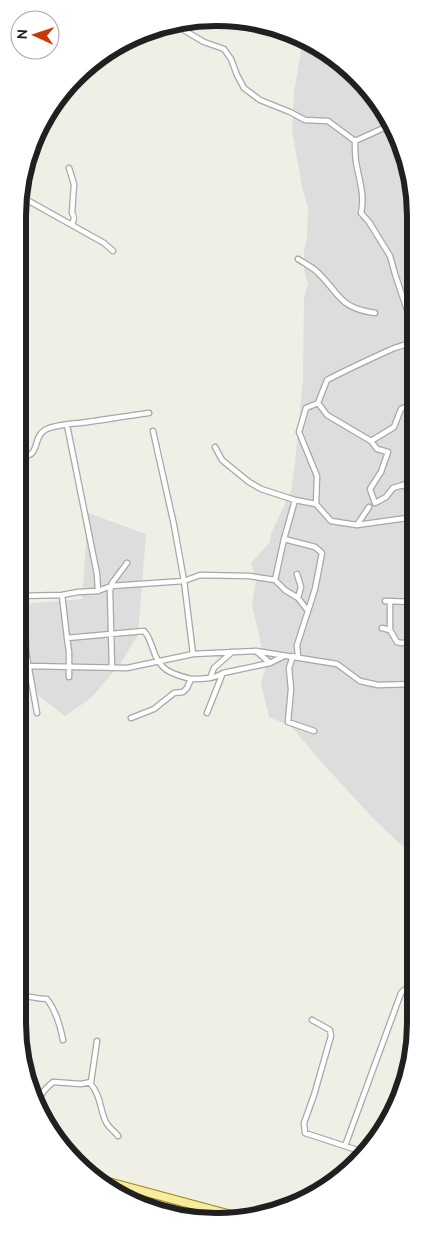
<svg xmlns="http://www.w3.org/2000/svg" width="433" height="1239" viewBox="0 0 433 1239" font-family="Ubuntu,sans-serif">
<rect width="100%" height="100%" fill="#f0efe6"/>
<!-- residential -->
<path fill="#dedddd" d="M303,39L316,44L366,85L395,129L414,190L415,852L400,844L370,815L323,764L292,727L269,717L261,684L266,666L252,605L256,580L251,563L270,542L271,534L291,491L295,463L303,380L304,298L308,284L304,270V251L307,236L308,207L302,187L292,131L294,92Z
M88,513L146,534L138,635L120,664L91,698L65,716L39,696L32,678L18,669V611L21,604L82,599Z"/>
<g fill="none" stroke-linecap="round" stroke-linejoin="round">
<defs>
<path id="street" d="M180,23L182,29L204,42L224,49L231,59L237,75L244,88L260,100L290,112L305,120L328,121L355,141C355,148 355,155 356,162C359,179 365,195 361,213L369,222L390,256L395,274L408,313
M172,25L182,29
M355,141L386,127H394
M35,144L66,89
M69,168L74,184L72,213C75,217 74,220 72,224
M20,196L104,243L113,251
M298,259C304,263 310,266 315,270C340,292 337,308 375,313
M414,310L408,313L414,318
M318,403L327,415L371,441L377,449L388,452L381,472L370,489L375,503L386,497L393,488L403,485L414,494
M67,425L97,574L98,591L78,592L62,595L67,638
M153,431L174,525L184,581L200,575L249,576L275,580L285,590L298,598L308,611L297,645L298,657
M371,441L394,427L401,409L414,403
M215,447L222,460L249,482L261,489L295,500L316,504L331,521L357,525L414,517
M18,455C42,460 31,438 45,430C54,425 70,424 80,423C103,420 126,416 149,413
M403,485L414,480
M316,504L317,476L299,432L306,408L318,403L327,380C348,369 370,359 392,349C399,346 407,345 414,341
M357,525L369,507
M284,539L315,547L322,553L315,589L308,611
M411,556H415
M297,574L301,587L298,598
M275,580L284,539L295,500
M18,589V605L25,618L26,652L37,713
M98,591L111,586L184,581L193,654
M18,596L62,595
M385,601L415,602
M382,628L390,630L397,642L401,643L415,642
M390,630V602
M293,656L289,668L291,689L288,722L314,731
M270,663L256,651L337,664L360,681L378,685L415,684
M112,668L110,591L112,583L127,563
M18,669L29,666L127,668L193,654L256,651
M69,677V652L67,638L144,631C149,636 150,642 153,649C159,670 171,674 191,679
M210,678L214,668L232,652
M207,713L222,675
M131,718L154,709L174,693L183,692L187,688L191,679C202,679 214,679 223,673L270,663L284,656
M18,996C28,995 36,999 47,999C56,1011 60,1024 63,1040
M312,1020L330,1030L331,1036L314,1095L304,1123L305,1133L363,1152
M90,1083C100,1094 100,1108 105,1120C108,1128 114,1130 118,1136
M37,1106C39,1095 45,1089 53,1082L81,1084L91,1082L97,1041
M345,1146L401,993L411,984L415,985
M64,1150L84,1167"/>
<path id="primary" d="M101,1180L239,1217"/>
</defs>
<!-- street casing -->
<use href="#street" stroke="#a7a7a7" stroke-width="7"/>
<!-- primary casing -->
<use href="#primary" stroke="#978c04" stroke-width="10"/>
<!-- street -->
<use href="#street" stroke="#fff" stroke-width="4.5"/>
<!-- primary -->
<use href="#primary" stroke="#f9eaa2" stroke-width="8"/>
</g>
<!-- crop -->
<path d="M0 0H433V1239H0ZM216 26H217A190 190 0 0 1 407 216V1023A190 190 0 0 1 217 1213H216A190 190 0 0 1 26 1023V216A190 190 0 0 1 216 26Z" fill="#fff" fill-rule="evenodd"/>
<path fill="none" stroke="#202020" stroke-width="6" d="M216 26H217A190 190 0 0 1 407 216V1023A190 190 0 0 1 217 1213H216A190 190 0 0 1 26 1023V216A190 190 0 0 1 216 26Z"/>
<!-- north arrow -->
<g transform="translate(35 35) rotate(273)"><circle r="24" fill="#ffffff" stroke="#a6a6a6"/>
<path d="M0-4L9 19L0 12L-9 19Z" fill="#ca3806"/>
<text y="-8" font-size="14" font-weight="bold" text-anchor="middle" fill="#202020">N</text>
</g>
</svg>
